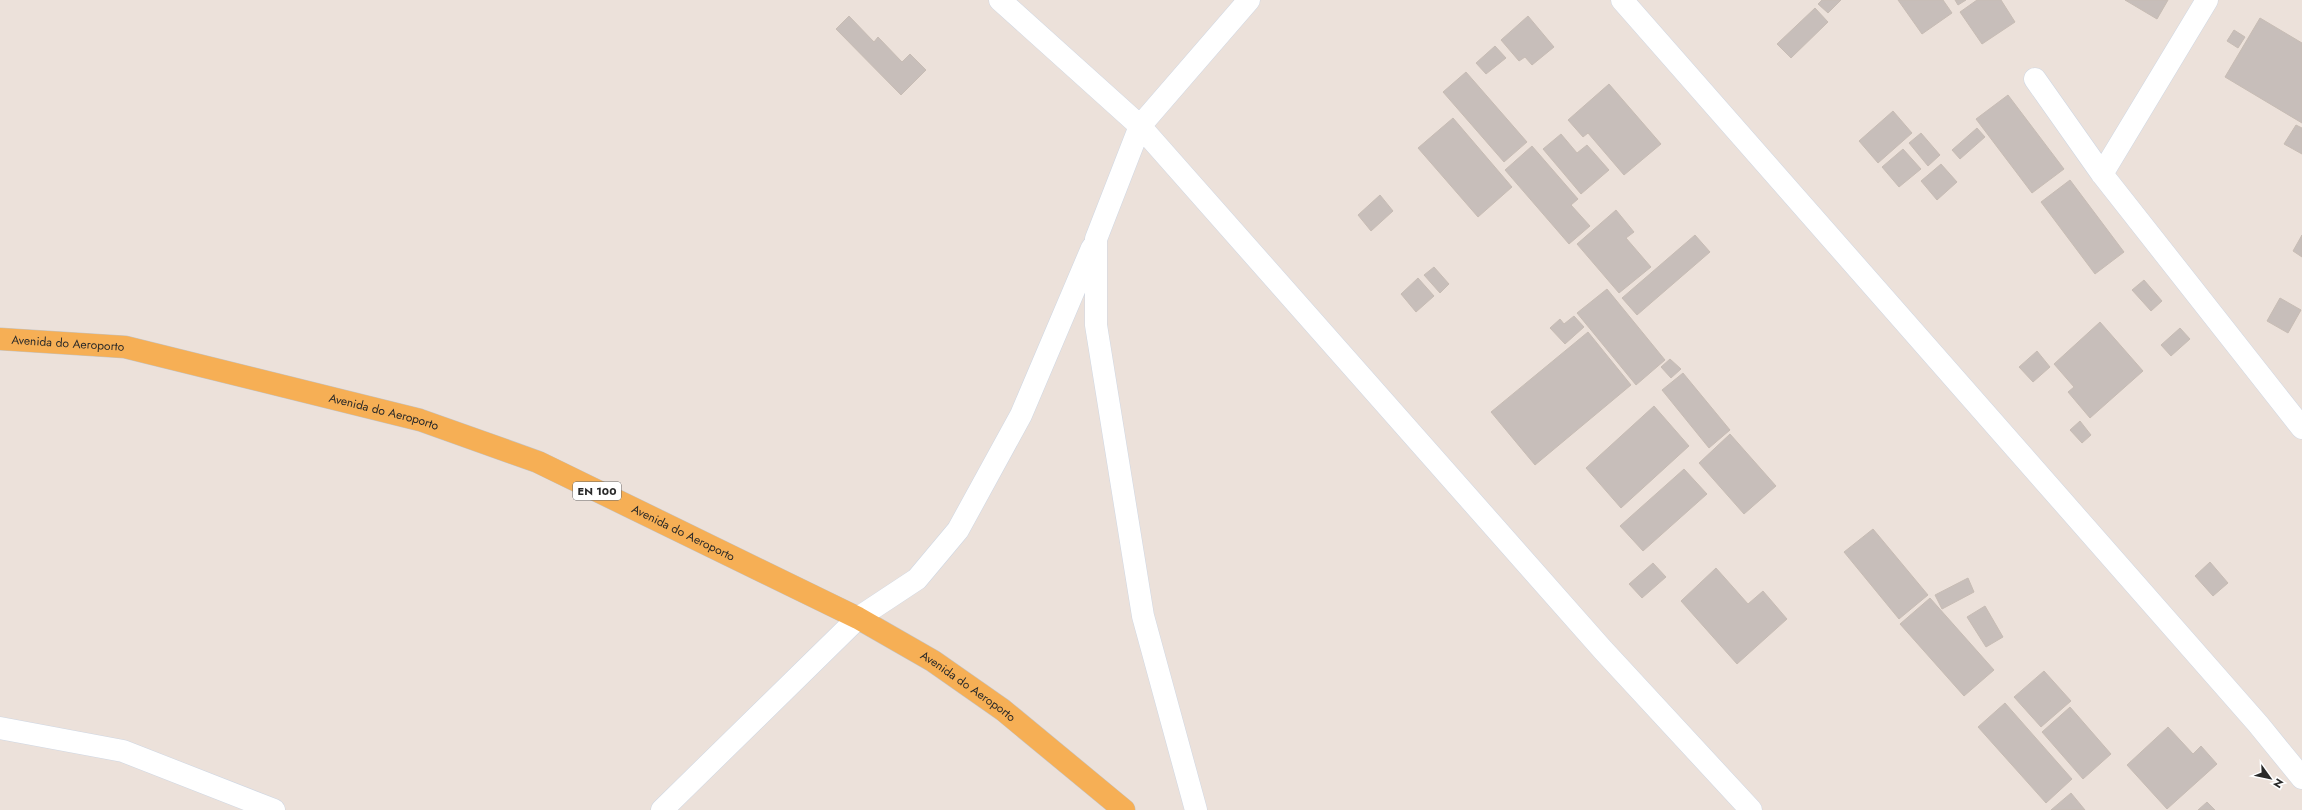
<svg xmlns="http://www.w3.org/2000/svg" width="2302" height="810" viewBox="0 0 2302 810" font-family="Jost,sans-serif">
<rect width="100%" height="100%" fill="#ece1da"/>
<!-- building -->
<path fill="#c7beba" stroke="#c7bcb4" d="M1822,0H1841L1828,13L1818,4Z
M1898,0H1943L1952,13L1922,34Z
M1955,0H1966L1958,5Z
M1977,0H2001L2015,22L1982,44L1960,12Z
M2125,0H2168L2157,19Z
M1815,8L1828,22L1791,58L1777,44Z
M849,16L874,42L878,37L902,62L910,54L926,70L901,95L836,29Z
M1528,16L1554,47L1532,65L1525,57L1519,61L1501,40Z
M2260,18L2302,43V123L2225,77Z
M2234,30L2245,37L2238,48L2227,41Z
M1495,46L1506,58L1486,74L1476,63Z
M1466,72L1527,142L1504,162L1443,92Z
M1609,84L1661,144L1624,175L1588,133L1583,137L1568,120Z
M2008,95L2064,169L2032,193L1976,119Z
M1893,111L1912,133L1878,163L1859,141Z
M1453,118L1512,187L1478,217L1418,148Z
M2296,125L2302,128V154L2284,144Z
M1977,128L1985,137L1960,159L1952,150Z
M1921,133L1940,155L1928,166L1909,143Z
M1561,134L1577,153L1587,145L1609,170L1581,194L1543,149Z
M1532,146L1578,199L1571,205L1590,226L1569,244L1505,170Z
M1903,149L1921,169L1899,187L1882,167Z
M1941,164L1957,182L1937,200L1921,181Z
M2070,180L2124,252L2095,274L2041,202Z
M1380,195L1393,211L1371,231L1358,215Z
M1616,210L1634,232L1626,238L1651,267L1619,293L1577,244Z
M1695,235L1710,252L1637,315L1622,298Z
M2302,235V257L2293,251Z
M1434,267L1449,284L1440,293L1424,275Z
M1418,278L1434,296L1416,312L1401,294Z
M2144,280L2162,301L2151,311L2132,290Z
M1607,289L1665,360L1636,385L1577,313Z
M2280,298L2301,310L2288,333L2267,321Z
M1574,316L1584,327L1565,344L1550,328L1560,319L1564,324Z
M2100,322L2143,371L2090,418L2068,392L2074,387L2054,364Z
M2180,328L2190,339L2171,356L2161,345Z
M1588,332L1631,385L1535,465L1491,412Z
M2037,351L2050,367L2033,382L2019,367Z
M1670,359L1681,369L1671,378L1661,367Z
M1683,373L1730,430L1709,448L1662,390Z
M1654,406L1689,446L1621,508L1586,468Z
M2080,421L2091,435L2082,443L2070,430Z
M1730,434L1776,486L1744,514L1699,463Z
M1684,469L1707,494L1643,551L1620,526Z
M1873,529L1928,595L1899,619L1844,552Z
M2210,562L2228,583L2213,596L2195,576Z
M1653,563L1666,577L1642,598L1629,584Z
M1716,568L1748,604L1763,591L1787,619L1737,664L1681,601Z
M1968,578L1974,592L1942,609L1935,595Z
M1930,598L1994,670L1964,696L1900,624Z
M1985,606L2003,637L1986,647L1967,617Z
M2044,671L2071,701L2041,727L2014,697Z
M2005,703L2072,779L2046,803L1978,727Z
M2070,707L2111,754L2083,779L2042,732Z
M2168,727L2193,754L2201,746L2217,764L2167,809L2127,765Z
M2071,793L2085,810H2051Z
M2207,802L2215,810H2198Z"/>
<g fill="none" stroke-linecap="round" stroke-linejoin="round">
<defs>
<path id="street" d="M1000,0L1140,126L1603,650L1751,810
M1622,0L2258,724L2302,778
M2035,79L2102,174L2302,428
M2102,174L2207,0
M0,728L123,751L274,810
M662,810L858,618L917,579L958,530L1021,415L1092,248
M1196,810L1143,616L1096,325V239L1140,126L1249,0"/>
<g id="primary">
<path id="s1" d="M0,339L125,347L420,420L538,462L858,618L933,661L1003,710L1124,810"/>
</g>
</defs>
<!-- street casing -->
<use href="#street" stroke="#cfd7e3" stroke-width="23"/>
<!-- primary casing -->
<use href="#primary" stroke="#c3c3c3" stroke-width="23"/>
<!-- street -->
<use href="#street" stroke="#fff" stroke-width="22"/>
<!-- primary -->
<use href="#primary" stroke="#f6af55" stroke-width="22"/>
</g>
<g text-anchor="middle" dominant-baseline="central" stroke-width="3.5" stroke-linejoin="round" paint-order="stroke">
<!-- shield labels -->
<rect fill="#fff" stroke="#696969" stroke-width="1" x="573" y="482" width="48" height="18" rx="3"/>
<g font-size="11" font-weight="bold" fill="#292929">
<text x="597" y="491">EN 100</text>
</g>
<!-- street labels -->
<g font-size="12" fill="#292929" stroke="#fff">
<text stroke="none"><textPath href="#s1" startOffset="68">Avenida do Aeroporto</textPath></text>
<text stroke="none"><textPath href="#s1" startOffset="392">Avenida do Aeroporto</textPath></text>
<text stroke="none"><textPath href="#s1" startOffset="716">Avenida do Aeroporto</textPath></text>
<text stroke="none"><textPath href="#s1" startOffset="1040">Avenida do Aeroporto</textPath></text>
</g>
</g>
<!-- north arrow -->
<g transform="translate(2270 778) rotate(123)" stroke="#ffffff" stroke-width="3" paint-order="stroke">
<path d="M0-3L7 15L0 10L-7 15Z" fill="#292929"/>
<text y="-6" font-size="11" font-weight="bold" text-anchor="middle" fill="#292929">N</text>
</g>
</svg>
